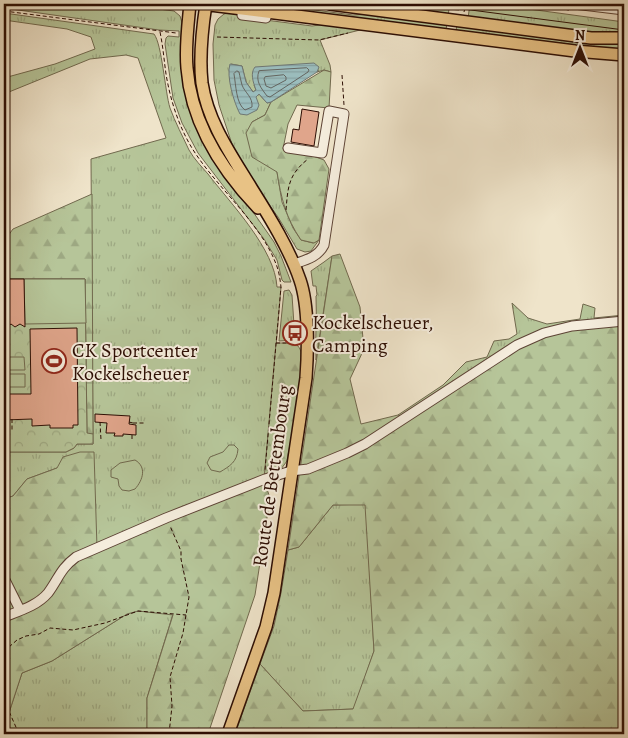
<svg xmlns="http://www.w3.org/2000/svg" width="628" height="738" viewBox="0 0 628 738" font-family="Alegreya,serif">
<defs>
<pattern id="grass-tufts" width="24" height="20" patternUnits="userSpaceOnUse" patternTransform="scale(1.25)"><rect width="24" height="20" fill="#b6c599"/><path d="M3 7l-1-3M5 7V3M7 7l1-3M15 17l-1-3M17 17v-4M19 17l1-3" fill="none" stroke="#9da882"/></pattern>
<pattern id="forest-firs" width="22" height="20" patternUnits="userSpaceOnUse" patternTransform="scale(1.25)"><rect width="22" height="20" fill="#b6c599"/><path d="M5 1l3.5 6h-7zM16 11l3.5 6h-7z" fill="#9da882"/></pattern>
<pattern id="park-crowns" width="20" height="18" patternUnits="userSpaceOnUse" patternTransform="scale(1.25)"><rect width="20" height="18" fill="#b6c599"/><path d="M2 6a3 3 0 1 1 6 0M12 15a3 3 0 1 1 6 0" fill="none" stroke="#9da882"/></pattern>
<pattern id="water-rules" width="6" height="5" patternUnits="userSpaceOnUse" patternTransform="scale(1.25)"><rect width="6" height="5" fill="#9bbdbd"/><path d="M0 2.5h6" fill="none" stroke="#86a1a1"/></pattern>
</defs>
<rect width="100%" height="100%" fill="#efe4ca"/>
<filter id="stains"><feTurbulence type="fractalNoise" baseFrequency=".004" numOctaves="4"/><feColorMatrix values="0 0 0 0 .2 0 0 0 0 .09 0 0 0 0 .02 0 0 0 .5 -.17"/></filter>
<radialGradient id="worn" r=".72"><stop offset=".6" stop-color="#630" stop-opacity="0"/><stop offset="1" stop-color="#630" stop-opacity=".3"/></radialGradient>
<!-- grass -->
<path fill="url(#grass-tufts)" stroke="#71694e" d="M4,4H120L174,11L180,16L183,26L182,60L221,166L274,242L281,256L291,282H284L282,280L277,260L264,239L198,153L182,123L173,98L165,44L166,38L168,36L179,37V31L159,30L4,8Z
M242,4H268L353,15L373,14L447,23L446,30Z
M358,4H460L459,10L449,9L448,16Z
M470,4H492L624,22V34L600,35L468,18Z
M237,11L242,17L312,26L327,24L364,29L320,40L330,65L331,72L324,70L317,72L319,71L254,85L256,90L253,92L246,82L242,66L231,64L256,96L259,94L267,103L271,102L265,115L252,122L277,172L282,202L293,228L301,240L313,243L319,240L311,251L305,252L297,249L278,217L243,168L233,147L219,105L214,80L213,44L215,25L218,19L224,14Z
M4,13L154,34C162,44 165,92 170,108C175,122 183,137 189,150C194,159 202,167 208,174C231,204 275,249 277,287H281L265,479L97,548L57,468L27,479L13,496L4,499V452H66L74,448L77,444H93L91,159L166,138L138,58L126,55L90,59L4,94V78L55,64L95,49L91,37L67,29L4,20Z
M457,24L624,42V48L608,50L456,31Z
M332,256L316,360C315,339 317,317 316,296L317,295L316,286H313L311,271L324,262Z
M289,290L292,295L295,340L279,341L284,291Z
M512,303L528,318L547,324L580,319L583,304L595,308L594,318L624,315V321L405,417L398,415L443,385L466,362L487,357L494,341L509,339L517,334Z
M366,504L374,651L354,709L303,711L260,664L274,626L281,593L288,550L299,547L333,505Z
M138,611L173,614L147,698V732L116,734H4V728L22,673L52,661L127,614Z"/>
<!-- forest -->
<path fill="url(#forest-firs)" stroke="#71694e" d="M324,70L331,72L329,108L297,105L288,124L283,149L305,153L324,160L329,169L319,240L314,243L301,240C286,218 281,198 277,172L252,157L246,133L252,122L265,115L271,102Z
M92,194L93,434H87L85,279H4V241L13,229Z
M340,254L360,307L364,349L350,379L361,424L398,415L405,417L544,333L624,321V734H235L260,664L303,711L353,709L374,651L365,505H333L299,547L288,550L332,256Z
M276,343H295C297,345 299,347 300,349C307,363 290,442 287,461L281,469L265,483L270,498L255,595L208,734H116L147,732V698L173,615L138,611L127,614L52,661L22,673L4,728V499L13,496L27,479L57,468L63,457L80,452H94L97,548L264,479Z"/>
<!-- park -->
<path fill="url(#park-crowns)" stroke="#71694e" d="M4,279H85L87,433L93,434V444H77L74,448L66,452H4Z"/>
<!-- pitch -->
<path fill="#b6c599" stroke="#71694e" d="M24,279H85L86,323L25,324Z
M4,357H24L25,370H4Z
M4,374H25V387H4Z
M229,445H234L238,449C237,462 230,466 220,472L211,470L207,463L210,457L223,452Z
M135,460C147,467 143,480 135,489L129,491L122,490L119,486L118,479L111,477V470L120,463Z"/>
<!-- water -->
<path fill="url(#water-rules)" stroke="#6f7773" d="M314,63L319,67L317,72L271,102L267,103L259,94L256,97L259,105L257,110L247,115L240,114C234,103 226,76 230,64L242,66L246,82L253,92L256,90C253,82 250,73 255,67Z"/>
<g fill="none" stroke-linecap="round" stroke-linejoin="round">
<!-- shore -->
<path stroke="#646560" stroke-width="1" d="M307,68L309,70L308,72L270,97L267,96C261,88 255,81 259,71Z
M237,71L239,72C240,77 241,81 242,85C245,93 253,97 252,107L245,110C236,104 236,85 234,74Z
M284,75L286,77V80L271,88L266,86L264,79L265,77Z"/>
</g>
<!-- building -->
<path fill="#e0a58b" stroke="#2c0d03" d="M302,109L319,112L314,146L291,142L293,129L299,130Z
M4,279H24L25,327L20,324L15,327L11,324L4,329Z
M77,328L78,425H73V428H50V425L32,426V419L4,420V394H31L30,329Z
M95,414L130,416L129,424L136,425V435L123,434V436H114L115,433H106L107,423L95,422Z"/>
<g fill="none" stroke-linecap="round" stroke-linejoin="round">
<defs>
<path id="minor" d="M574,4L624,10
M242,15L266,18
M288,148L322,153L329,111L344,114L324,245C318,257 306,260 294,264
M4,578L20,610
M4,617C19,611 37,606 48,593C59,578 60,569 76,557L166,518L265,479L291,471L308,469L347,453L365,444L517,345L544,333L572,326L624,321"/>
<path id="major" d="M190,4C188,25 185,47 187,68C191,123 221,169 258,208
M202,4L575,51L624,55
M206,4C202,30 199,57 202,83C208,123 232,156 252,189C269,216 290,250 300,280C309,306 308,351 306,378L274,593L266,627L228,734
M330,4L591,38H624"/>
</defs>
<!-- minor casing -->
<use href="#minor" stroke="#5d4335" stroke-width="11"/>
<!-- major casing -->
<use href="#major" stroke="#2c0d03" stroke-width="14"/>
<!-- path -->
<path stroke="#2c0d03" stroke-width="1" stroke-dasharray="4 2.5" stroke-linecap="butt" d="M515,4L569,10
M4,11L176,33
M464,12L466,4
M160,32C163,46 164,60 166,74C170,98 177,121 189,143C212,184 260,221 276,264C279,271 280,279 281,287L265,470
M217,37L319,40L348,33
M342,75L344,105
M286,210C288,187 288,175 308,159
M276,343H297
M12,419V430
M100,422L101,440
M129,422L133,423V424
M133,423H146
M132,439V435
M9,647L17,640L26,636L39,634L50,628L73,630L105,623L138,611L186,615
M4,665C12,651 6,640 5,625
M4,700L19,734
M169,734L172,706L170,677L183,633L189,597L181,559V551L170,526"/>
<!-- minor -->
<use href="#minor" stroke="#f5eddd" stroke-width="9"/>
<!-- major -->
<use href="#major" stroke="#e8c285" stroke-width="11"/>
<!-- tram -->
<path stroke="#2c0d03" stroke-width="1" d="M425,4L624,30"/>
</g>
<!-- icons -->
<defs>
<symbol id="bus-ring" viewBox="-11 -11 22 22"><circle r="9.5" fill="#f5eddd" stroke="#8f2418" stroke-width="1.5"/><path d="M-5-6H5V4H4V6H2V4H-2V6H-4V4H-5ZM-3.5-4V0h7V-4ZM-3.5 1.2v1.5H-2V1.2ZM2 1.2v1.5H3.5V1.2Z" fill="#8f2418"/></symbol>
<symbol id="stadium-ring" viewBox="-11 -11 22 22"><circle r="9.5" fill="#f5eddd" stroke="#8f2418" stroke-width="1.5"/><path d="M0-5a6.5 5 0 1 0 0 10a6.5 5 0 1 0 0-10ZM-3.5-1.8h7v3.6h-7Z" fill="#8f2418"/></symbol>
</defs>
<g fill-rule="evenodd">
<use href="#bus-ring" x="281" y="319" width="28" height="28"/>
<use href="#stadium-ring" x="40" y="347" width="28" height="28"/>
</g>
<g text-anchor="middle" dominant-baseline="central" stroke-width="4" stroke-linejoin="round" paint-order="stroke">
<!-- poi labels -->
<g font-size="20" fill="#2c0d03" stroke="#f5eddd" text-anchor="start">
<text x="312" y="322">Kockelscheuer,<tspan x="312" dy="23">Camping</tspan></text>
<text x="72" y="350">CK Sportcenter<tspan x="72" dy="23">Kockelscheuer</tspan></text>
</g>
<!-- street labels -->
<g font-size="20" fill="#2c0d03" stroke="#f5eddd">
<text transform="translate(272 476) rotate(-82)">Route de Bettembourg</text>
</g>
</g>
<!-- margin -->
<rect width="628" height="738" fill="none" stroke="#efe4ca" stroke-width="20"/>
<rect x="5" y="5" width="618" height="728" fill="none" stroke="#2c0d03" stroke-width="2.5"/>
<rect x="10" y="10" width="608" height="718" fill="none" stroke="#2c0d03"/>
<!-- north arrow -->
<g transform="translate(580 48)" stroke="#f5eddd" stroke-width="4" paint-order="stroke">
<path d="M0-4L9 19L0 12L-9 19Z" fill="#2c0d03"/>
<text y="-8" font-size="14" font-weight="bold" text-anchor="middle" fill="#2c0d03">N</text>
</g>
<rect width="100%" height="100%" filter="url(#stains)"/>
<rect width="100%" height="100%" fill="url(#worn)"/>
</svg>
